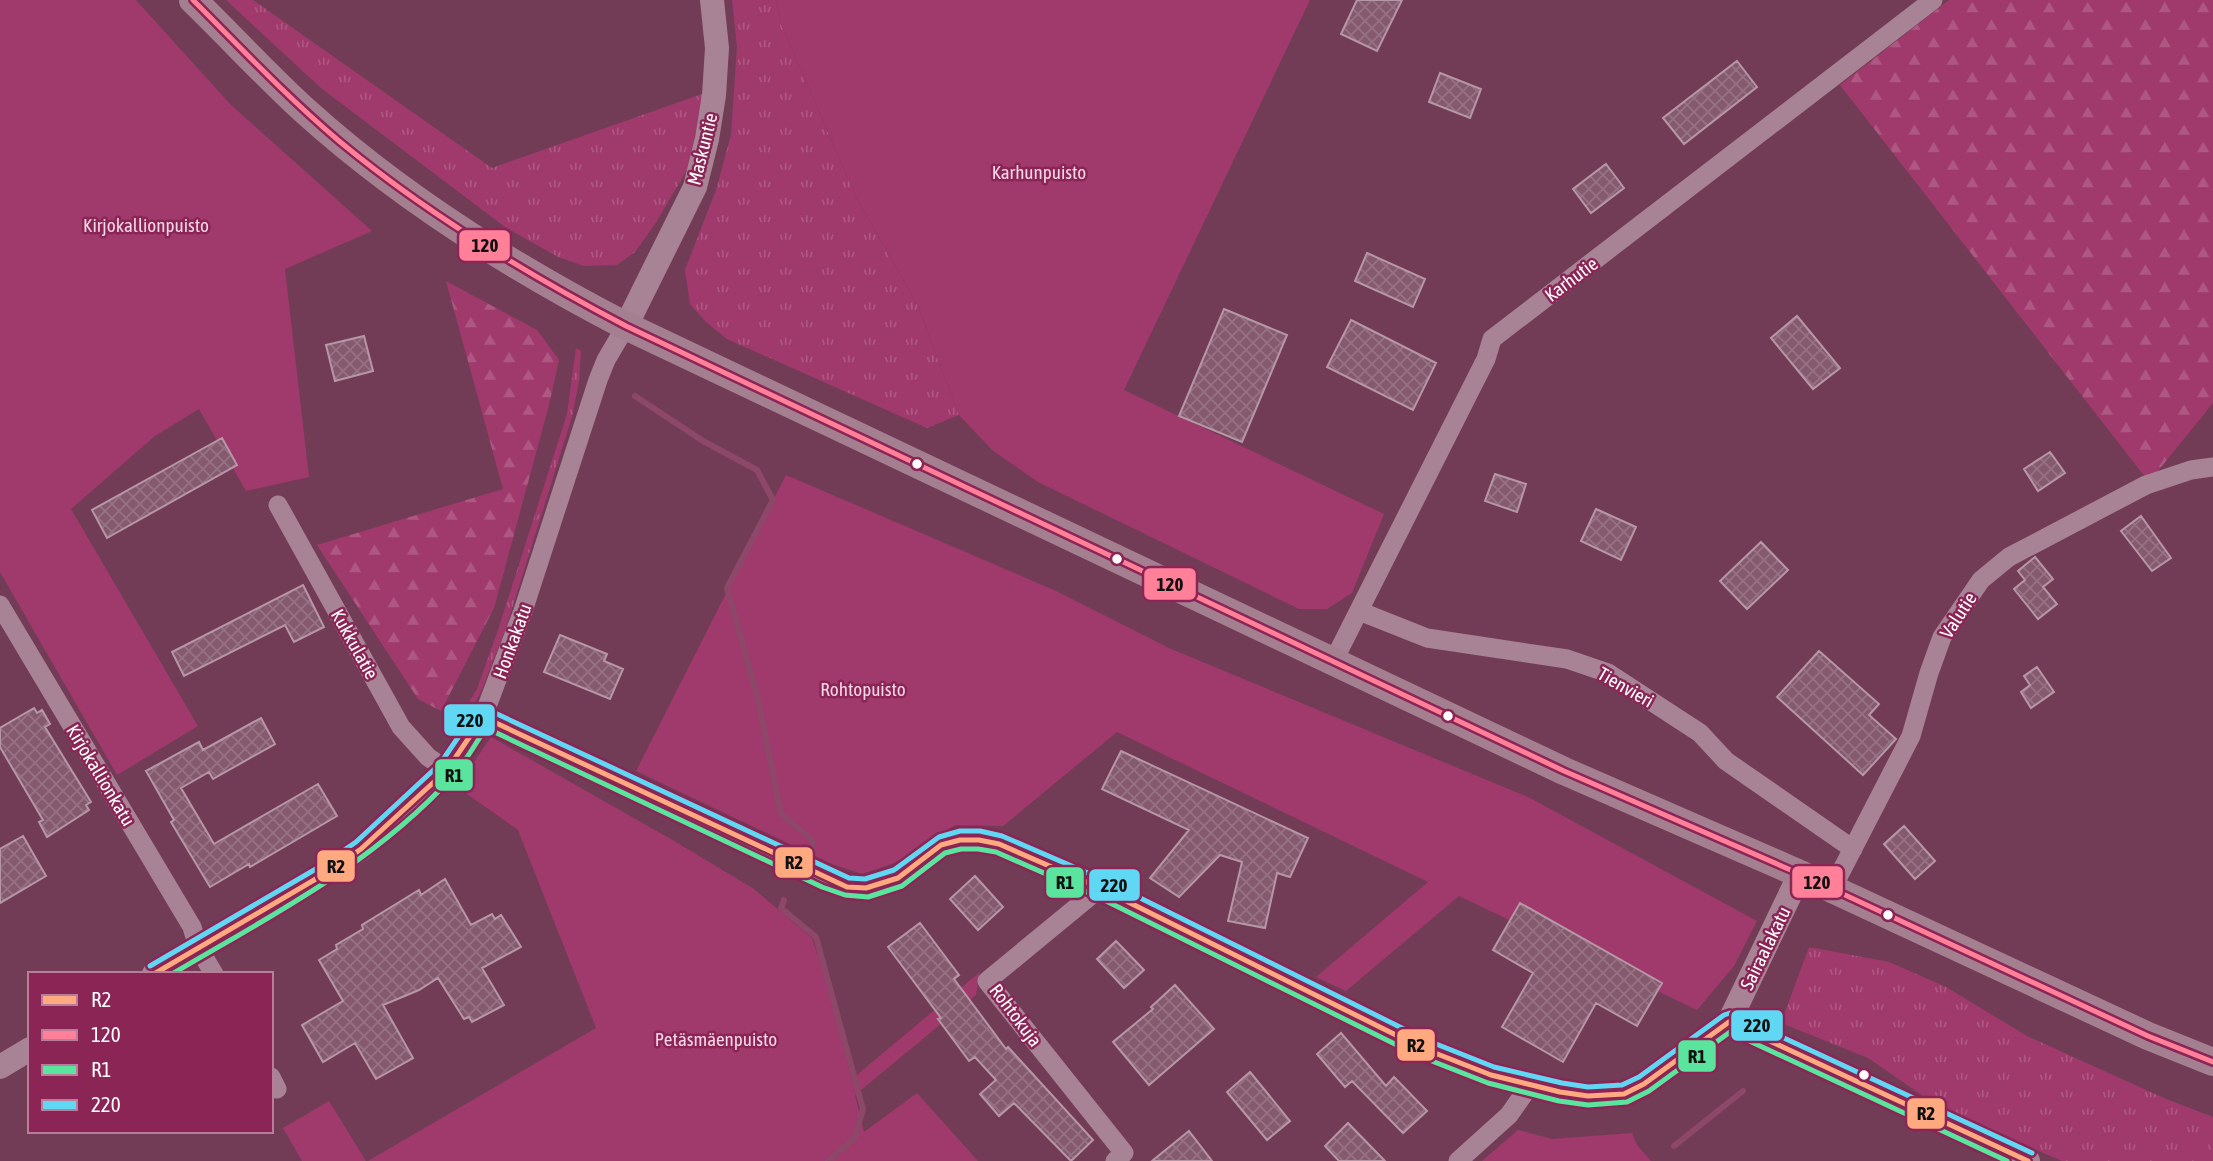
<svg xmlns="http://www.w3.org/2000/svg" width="2213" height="1161" viewBox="0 0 2213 1161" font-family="'Asap Condensed',sans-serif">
<defs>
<pattern id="grass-tufts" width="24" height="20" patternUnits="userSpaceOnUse" patternTransform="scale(1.75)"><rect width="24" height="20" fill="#a0396c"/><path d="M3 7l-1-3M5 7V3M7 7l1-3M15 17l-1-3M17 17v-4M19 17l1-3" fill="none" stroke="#ae5782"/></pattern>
<pattern id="forest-firs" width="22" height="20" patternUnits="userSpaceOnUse" patternTransform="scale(1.75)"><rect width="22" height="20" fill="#a0396c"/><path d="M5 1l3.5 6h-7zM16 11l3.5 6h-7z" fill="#ae5782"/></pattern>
<pattern id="building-cross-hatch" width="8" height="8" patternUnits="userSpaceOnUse" patternTransform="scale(1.75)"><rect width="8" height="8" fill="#85596e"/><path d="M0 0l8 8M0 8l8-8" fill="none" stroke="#977284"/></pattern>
</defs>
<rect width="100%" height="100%" fill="#733c56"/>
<!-- grass -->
<path fill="url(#grass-tufts)" d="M226,0H253L492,168L705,93L703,128L687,170L655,224L635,252L617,265L584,266L558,257L505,227L321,88Z
M732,0H777L781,24L855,195L918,306L959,415L927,428L727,339L706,322L690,304L685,270L716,190L731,135L737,47Z
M576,348L581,351L579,381L572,417L505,631L480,694L454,736L450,733L477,689L498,630L567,414Z
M1809,947L1889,962L1946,987L2027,1036L2166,1099L2213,1117V1161H2062L1942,1109L1868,1058L1781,1023Z"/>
<!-- forest -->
<path fill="url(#forest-firs)" d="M1949,0H2213V403L2149,482L1840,85Z
M446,281L537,330L559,360L549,405L494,608L441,711L418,699L317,545L503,489Z"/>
<!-- park -->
<path fill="#a0396c" d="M0,0H136L230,104L372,231L285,269L309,477L246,491L199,409L155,436L71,509L198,726L117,775L0,572Z
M777,0H1310L1124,390L1384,514L1352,593L1327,609H1299L1038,482L992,450L959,415L918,306L855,195L781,24Z
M786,475L1054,590L1169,648L1530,798L1757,921L1734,966L1697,1010L1459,896L1346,991L1316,977L1428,882L1117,732L1003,826L955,825L900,861L862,874L832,864L636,771Z
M491,737L669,838L754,889L812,938L825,977L852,1079L980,972L976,995L855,1095L864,1132L917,1093L978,1161H368L596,1028L518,830L457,787Z
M329,1101L366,1161H302L283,1128Z
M1518,1130L1552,1139L1632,1133L1637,1145L1651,1161H1482Z"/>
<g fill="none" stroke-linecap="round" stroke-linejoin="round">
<!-- stream -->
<path stroke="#8d4768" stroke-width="6" d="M635,396L703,441L757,470L773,500L727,588L757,695L781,814L812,840L813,850
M784,900L781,908L816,937L863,1109L855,1138L828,1161
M1674,1146L1743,1091"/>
</g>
<!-- building -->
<path fill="url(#building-cross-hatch)" stroke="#b697a6" stroke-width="2" d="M1357,0H1402L1377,51L1341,34Z
M1737,61L1757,87L1684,144L1663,118Z
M1440,73L1481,89L1470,118L1429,102Z
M1606,164L1624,188L1591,213L1573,189Z
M1367,253L1425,279L1413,307L1355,281Z
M1224,309L1287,335L1242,442L1179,416Z
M1797,316L1840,368L1813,389L1771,338Z
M1351,320L1436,363L1413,410L1327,367Z
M364,336L373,371L335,381L326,345Z
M222,438L237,465L107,538L92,510Z
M2050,452L2065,473L2038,491L2024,469Z
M1495,474L1526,484L1517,512L1485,501Z
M1596,509L1636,527L1621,560L1581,541Z
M2141,516L2171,558L2152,571L2121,531Z
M1761,542L1788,570L1747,609L1720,581Z
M2035,557L2053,579L2043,587L2057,604L2038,619L2014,589L2025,580L2018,571Z
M303,585L324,627L294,642L285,625L184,676L172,652Z
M560,635L607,654L604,661L623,669L610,699L544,672Z
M1819,651L1879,704L1869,715L1896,739L1863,775L1777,697Z
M2037,667L2054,692L2031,708L2021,692L2030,685L2024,676Z
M34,708L37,713L42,710L50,724L45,727L91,802L86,805L89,810L47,837L39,822L43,820L0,747V728Z
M261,718L275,744L213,779L209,772L181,788L214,844L318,784L337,816L250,867L249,864L210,887L171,822L174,820L146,771L199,742L203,750Z
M1121,751L1308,838L1290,877L1277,873L1265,928L1228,921L1242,862L1220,855L1179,897L1150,878L1189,830L1102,789Z
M1904,826L1935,861L1915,879L1884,844Z
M23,836L46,876L0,903V849Z
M975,876L1003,907L978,930L950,899Z
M445,879L471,925L492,914L495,919L501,915L521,947L482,968L504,1005L472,1022L469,1017L464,1019L438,978L419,990L383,1005L413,1058L376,1079L355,1043L323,1062L302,1025L343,1001L319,960L337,949L336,945L363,929L362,925L419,890L421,895Z
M1520,903L1662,983L1637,1026L1596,1003L1563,1062L1502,1027L1533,973L1493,950Z
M920,923L959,975L954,979L1006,1049L1008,1047L1093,1140L1071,1161L1014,1103L999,1116L980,1094L996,1080L975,1057L969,1061L938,1019L941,1018L888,947Z
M1116,941L1144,970L1124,988L1097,959Z
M1175,985L1214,1029L1149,1085L1113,1042L1153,1009L1151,1007Z
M1341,1033L1386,1086L1394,1077L1427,1111L1403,1133L1352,1081L1345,1087L1317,1054Z
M1250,1072L1290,1121L1267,1140L1227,1092Z
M1348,1123L1385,1161H1339L1325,1146Z
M1189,1131L1212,1161H1152Z"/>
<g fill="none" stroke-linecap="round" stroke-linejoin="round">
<!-- minor -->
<path stroke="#a88395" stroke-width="19" d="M278,505L401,727L428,757L447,770
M0,605L192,927L198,947L214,974
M1359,611L1427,638L1567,659L1608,673L1700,733L1726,761L1853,849
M1334,660L1486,359L1492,339L1933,0
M483,717L523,611L598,380L606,360L626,326
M1100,888L987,981L1124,1153L1115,1161
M1832,889L1911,736L1929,673L1942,637L1981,580L2009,557L2146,485L2191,470L2213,467
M271,1077L277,1089
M1458,1161L1509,1115L1530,1085"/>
<!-- tertiary -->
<path stroke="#a88395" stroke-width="24" d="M626,326L695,187L707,139L714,95L717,48L712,0
M154,974L326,873L361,849L391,823L447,770L483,717L826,879L847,887L866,888L898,878L941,845L960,840H979L999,844L1100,888L1422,1048L1491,1075L1560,1092L1610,1096L1624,1094L1644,1084L1729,1022L1800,874
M1729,1022L2028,1161
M0,1067L30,1049"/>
<!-- secondary -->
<path stroke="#a37f90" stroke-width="28" d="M193,0C230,36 265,74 303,109C400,197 510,266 626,326L1564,771L1800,874L2148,1036L2213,1062"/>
<defs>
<path id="bus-1" d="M483,717L847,887L866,888L898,878L941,845L960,840H979L999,844L1100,888L1422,1048L1491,1075L1560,1092L1588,1096L1624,1094L1644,1084L1729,1022
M154,974L326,873L361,849L447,770L483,717
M1729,1022L2028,1161"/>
<path id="bus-2" d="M193,0C241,48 287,97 339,141C427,214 525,273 626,326L1564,771L1800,874L2148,1036L2213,1062"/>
<path id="bus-3" d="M172,974C272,915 373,864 452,777C465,763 475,744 486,728L822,887L845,895L868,897L902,886L945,853L961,849H978L996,852L1096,896L1419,1056L1488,1083L1559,1101L1588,1105L1627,1102L1649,1091L1730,1032L2007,1161"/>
<path id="bus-4" d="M150,966L321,866L356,842L440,764L476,711L484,708L849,878L865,879L894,870L939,837L960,831H980L1002,836L1104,880L1426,1040L1494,1067L1562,1083L1588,1087L1622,1085L1639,1077L1724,1015L1730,1013L2032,1153"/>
</defs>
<!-- bus-1 casing -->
<use href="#bus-1" stroke="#8a2555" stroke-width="10"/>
<!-- bus-2 casing -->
<use href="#bus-2" stroke="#8a2555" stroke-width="10"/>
<!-- bus-3 casing -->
<use href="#bus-3" stroke="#8a2555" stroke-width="10"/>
<!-- bus-4 casing -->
<use href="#bus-4" stroke="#8a2555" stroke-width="10"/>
<!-- bus-1 -->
<use href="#bus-1" stroke="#ffa980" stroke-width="5"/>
<!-- bus-2 -->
<use href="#bus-2" stroke="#ff8098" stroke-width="5"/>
<!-- bus-3 -->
<use href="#bus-3" stroke="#5ae49d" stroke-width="5"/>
<!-- bus-4 -->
<use href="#bus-4" stroke="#60d8f3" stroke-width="5"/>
</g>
<!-- markers -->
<g fill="#fff" stroke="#8a2555" stroke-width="2.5">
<circle cx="917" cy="464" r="6"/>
<circle cx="1117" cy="559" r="6"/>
<circle cx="1448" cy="716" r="6"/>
<circle cx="1888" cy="915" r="6"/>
<circle cx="1864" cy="1075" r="6"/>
</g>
<g text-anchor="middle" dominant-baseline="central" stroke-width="5" stroke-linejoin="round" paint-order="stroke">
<!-- street labels -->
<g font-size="19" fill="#fff" stroke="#8a2555">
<text transform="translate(702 149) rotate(-76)">Maskuntie</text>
<text transform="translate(1571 279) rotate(-37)">Karhutie</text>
<text transform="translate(1958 615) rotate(-57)">Valutie</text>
<text transform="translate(512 641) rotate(-70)">Honkakatu</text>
<text transform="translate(355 644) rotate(61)">Kukkulatie</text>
<text transform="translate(1626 687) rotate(30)">Tienvieri</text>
<text transform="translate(101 775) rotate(59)">Kirjokallionkatu</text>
<text transform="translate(1765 948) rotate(-64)">Sairaalakatu</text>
<text transform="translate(1016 1015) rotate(53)">Rohtokuja</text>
</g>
<!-- park labels -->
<g font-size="19" fill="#f7d6e7" stroke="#8a2555">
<text x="1039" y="172">Karhunpuisto</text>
<text x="146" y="225">Kirjokallionpuisto</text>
<text x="863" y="689">Rohtopuisto</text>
<text x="716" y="1039">Petäsmäenpuisto</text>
</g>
</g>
<g stroke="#8a2555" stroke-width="2.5">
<rect x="458" y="229" width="53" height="33" rx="7" fill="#ff8098"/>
<rect x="1143" y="567" width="54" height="34" rx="7" fill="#ff8098"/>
<rect x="443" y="703" width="53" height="34" rx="7" fill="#60d8f3"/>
<rect x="434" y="758" width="40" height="34" rx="7" fill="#5ae49d"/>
<rect x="774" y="846" width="40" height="33" rx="7" fill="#ffa980"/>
<rect x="316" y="849" width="40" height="34" rx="7" fill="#ffa980"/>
<rect x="1791" y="865" width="53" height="34" rx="7" fill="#ff8098"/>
<rect x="1045" y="866" width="40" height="33" rx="7" fill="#5ae49d"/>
<rect x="1088" y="868" width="53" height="34" rx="7" fill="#60d8f3"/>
<rect x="1730" y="1009" width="54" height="33" rx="7" fill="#60d8f3"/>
<rect x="1396" y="1028" width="40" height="34" rx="7" fill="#ffa980"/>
<rect x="1677" y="1039" width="40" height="34" rx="7" fill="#5ae49d"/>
<rect x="1906" y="1097" width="40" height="33" rx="7" fill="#ffa980"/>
</g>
<g font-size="19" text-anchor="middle" font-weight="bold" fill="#111">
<text x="485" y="252">120</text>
<text x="1170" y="591">120</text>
<text x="470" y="727">220</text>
<text x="454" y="782">R1</text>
<text x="794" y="869">R2</text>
<text x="336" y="873">R2</text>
<text x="1817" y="889">120</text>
<text x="1065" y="889">R1</text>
<text x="1114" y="892">220</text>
<text x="1757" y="1032">220</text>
<text x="1416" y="1052">R2</text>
<text x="1697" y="1063">R1</text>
<text x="1926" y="1120">R2</text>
</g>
<!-- legend -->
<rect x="28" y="972" width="245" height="161" fill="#8a2555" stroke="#b97c99" stroke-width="2"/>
<rect x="42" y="995" width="35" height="10" fill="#ffa980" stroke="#b97c99" stroke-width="2"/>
<text x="91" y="1007" font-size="21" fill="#ffffff">R2</text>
<rect x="42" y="1030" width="35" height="10" fill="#ff8098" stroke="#b97c99" stroke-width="2"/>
<text x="91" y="1042" font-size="21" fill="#ffffff">120</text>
<rect x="42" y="1065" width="35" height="10" fill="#5ae49d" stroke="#b97c99" stroke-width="2"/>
<text x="91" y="1077" font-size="21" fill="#ffffff">R1</text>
<rect x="42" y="1100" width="35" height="10" fill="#60d8f3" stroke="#b97c99" stroke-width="2"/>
<text x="91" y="1112" font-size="21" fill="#ffffff">220</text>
</svg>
